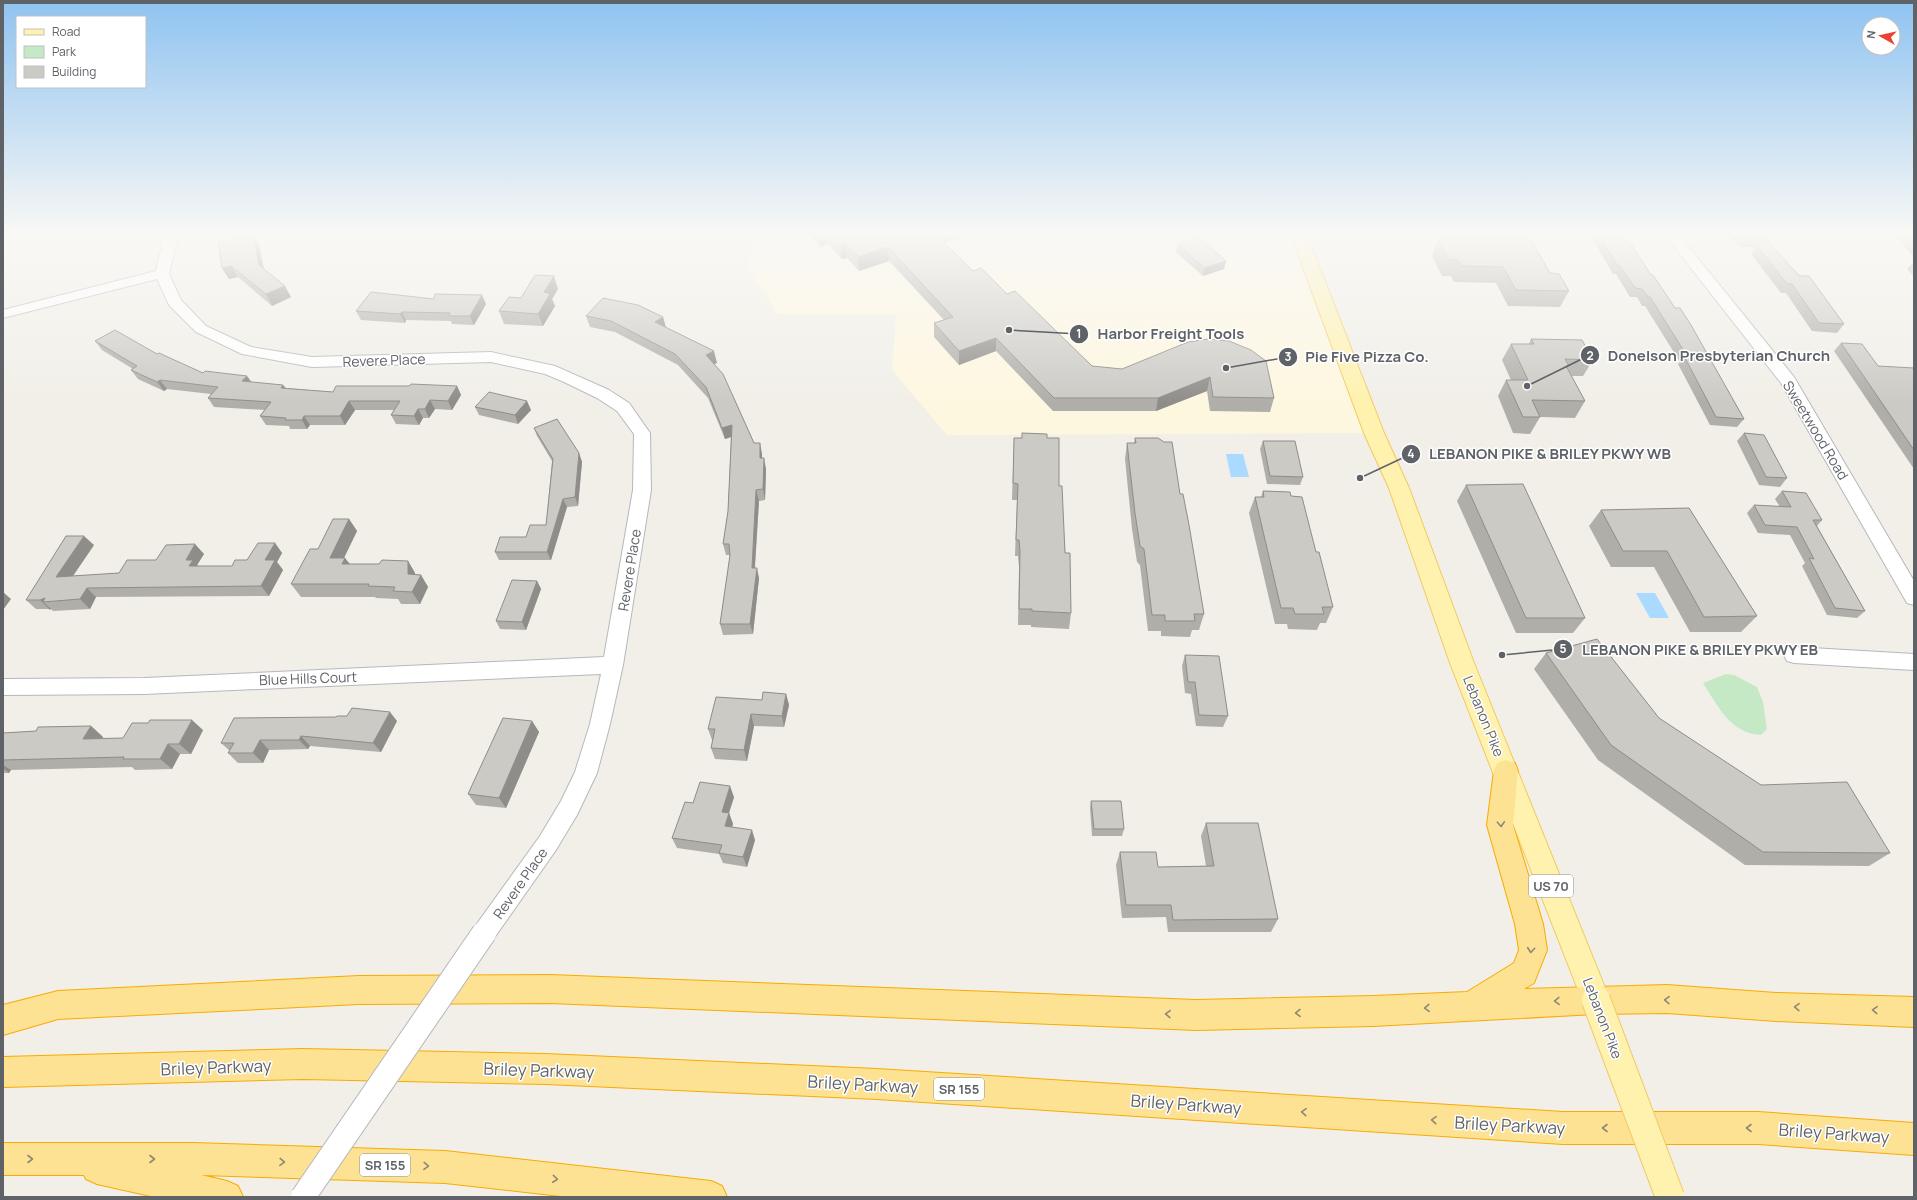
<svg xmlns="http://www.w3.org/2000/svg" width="1917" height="1200" viewBox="0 0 1917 1200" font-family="Manrope,sans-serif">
<rect width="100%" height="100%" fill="#f1efe8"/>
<!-- commercial -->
<path fill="#fef7e0" d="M754,235H1299L1374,433L947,435L892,370L896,315L777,314L748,267Z"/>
<!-- green -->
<path fill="#c5e8c5" d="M1726,674L1734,675L1757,687L1763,702L1767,729L1761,735C1730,733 1718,706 1703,683Z"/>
<!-- water -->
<path fill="#aadaff" d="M1226,454H1243L1249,477H1231Z
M1636,593H1655L1669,618H1650Z"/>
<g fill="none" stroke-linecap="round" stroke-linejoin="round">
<defs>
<path id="minor" d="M164,235H178L169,274L181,300L206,326L251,347L312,357L491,352L555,366L609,390L629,403L650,433L651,490L623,665L610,724L597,773L577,815L556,850L492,941L484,945L476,941L472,933L476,925L540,836L561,801L575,772L590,724L601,674L144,694L3,695V679L144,678L604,657L633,490L634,434L617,411L597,398L564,382L545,374L491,362L312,367L242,354L196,332L169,305L157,279L3,318V310L156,271Z
M1665,235H1679L1794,377L1914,581V605L1907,603L1781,383Z
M1794,647L1914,654V670L1794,663L1787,661L1784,655L1787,649Z"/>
<path id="major" d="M1291,235H1307L1384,433L1409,488L1474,663L1610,1000L1606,1010L1596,1014L1586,1010L1582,1000L1450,663L1389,488L1364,433Z"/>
<path id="highway" d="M1506,760L1515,763L1518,771L1513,825L1543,924L1547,950L1534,983L1524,989L1667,985L1776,993L1914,997V1027L1776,1021L1667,1013L1596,1014L1373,1026L1196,1030L550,1003L359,1004L58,1019L3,1035V1005L58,991L359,976L550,975L1196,1000L1373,996L1467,992L1514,963L1519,950L1515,924L1487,825L1494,771L1497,763Z
M303,1049L546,1054L877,1069L1563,1112H1758L1914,1123V1155L1758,1144H1563L877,1099L546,1084L303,1079L3,1087V1057Z
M3,1143H193L445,1151L711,1181L722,1186L727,1197H569L445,1183L201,1175L227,1181L238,1186L243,1197H155L97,1184L86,1179L84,1175H3Z"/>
</defs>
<!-- minor casing -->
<use href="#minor" stroke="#b5b8bc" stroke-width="2"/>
<!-- major casing -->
<use href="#major" stroke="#f2c960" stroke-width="2"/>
<!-- highway casing -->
<use href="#highway" stroke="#f9ab00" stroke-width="2"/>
<!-- minor -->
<use href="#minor" fill="#fff" fill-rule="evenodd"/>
<!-- major -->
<use href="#major" fill="#fff2af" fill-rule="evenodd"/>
<!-- highway -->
<use href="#highway" fill="#fde293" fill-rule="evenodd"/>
<defs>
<path id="minor-bridge" d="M303,1197L484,933"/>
<path id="major-bridge" d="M1596,1000L1670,1197"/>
</defs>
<!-- minor-bridge casing -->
<use href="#minor-bridge" stroke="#b5b8bc" stroke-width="26" stroke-linecap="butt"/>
<!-- major-bridge casing -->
<use href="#major-bridge" stroke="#f2c960" stroke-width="30" stroke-linecap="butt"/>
<!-- minor-bridge -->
<use href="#minor-bridge" stroke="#fff" stroke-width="24"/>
<!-- major-bridge -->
<use href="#major-bridge" stroke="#fff2af" stroke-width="28"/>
</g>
<!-- wall -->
<path fill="#afaea9" d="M248,235H254L259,245L264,269L291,297L272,306L238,277L229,279L222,268Z
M809,235H964V236L944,243L973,271L1007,294L1092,366L1122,369L1188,342L1274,398L1270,412L1210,411L1207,391L1156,411H1053L996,351L959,365L934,337V323L944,320L889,261L859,271L847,258L842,259L828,244L820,247Z
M1443,235H1528L1550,273L1569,291L1560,307L1508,306L1496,283L1454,282L1451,276H1442L1432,256L1438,240H1441Z
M1590,235H1622L1744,419L1737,427L1710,425L1678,364L1680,362L1645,306H1642L1637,297H1630L1616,274H1613Z
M1729,235H1762L1844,324L1837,333L1812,331L1786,293H1781L1751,254L1756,247H1739Z
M1896,235H1914V258Z
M1178,244L1224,269L1203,276L1176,252Z
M1914,261V277L1907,269Z
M558,289L552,299L555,306L543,326L504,324L499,311L521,298Z
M434,299L486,304L474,325L452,324L451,321L406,320L405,323L361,320L356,311Z
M586,316L663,317L666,328L717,363L714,364L754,443L762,454V458L766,469L765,500L759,501L755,568L759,578L753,634L723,635L720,624L730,555H726L723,544L728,511L731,437L725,439L708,398L678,365L615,332L590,327Z
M1531,339L1593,360L1583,376H1572L1585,401L1575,418L1540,417L1530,434L1513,433L1498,396L1506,380H1511L1502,360L1511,344H1529Z
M95,341L157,354L203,373L252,382L283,385L286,388L333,392L457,386L461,395L452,410L435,409L429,418H423L419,425L396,424L391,415L394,410H355L345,425H310L307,429H290L289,426L266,425L260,416L265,410L214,407L208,398L211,394L167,389L164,391L138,379L131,370L133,369L102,350Z
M1841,343L1878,366L1914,368V469L1834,351Z
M475,407L531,410L518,424L479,415Z
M534,428L579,453L582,462L578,506L567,507L551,560H499L495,552L526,537L546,525L552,461L537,436Z
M1744,433L1787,478L1780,487L1759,485L1737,441Z
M1014,438H1047L1059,486L1071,613L1069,629L1031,627V625H1018L1019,567L1018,556H1015L1017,500H1012Z
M1135,438L1180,494L1204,614L1199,630H1192L1190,637L1161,636V631H1148L1140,565L1137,562L1132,529L1125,459L1127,443H1134Z
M1263,441L1303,477L1300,485L1267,484L1260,449Z
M1466,485L1585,618L1573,633H1516L1457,501Z
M1263,491L1291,496L1316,552L1333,607L1326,623H1320L1317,630L1288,629L1287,624H1275L1249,513L1255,497H1261Z
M1782,491L1822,520L1817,526L1865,611L1857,618L1827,615L1802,566L1805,563L1790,535L1758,533L1747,513L1754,505L1780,507L1775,499Z
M1689,508L1757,616L1741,632H1690L1654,567H1611L1589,526L1601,510Z
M349,519L357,531L344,558H345L350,564H379L408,561L415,573V574L421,575L428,587L420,604H401L398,599L376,598L375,597H301L291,584L318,549Z
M275,543L282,553L277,562L283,570L269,596L96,597L90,609L53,611L51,609H36L26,600L94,545L73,576L119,573L156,560L204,554L197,565L198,566H232L247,560Z
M537,581L541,589L526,630L500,629L496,621Z
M1546,653L1761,785L1890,853L1869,866L1745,865L1598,760L1534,669Z
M1185,655L1228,716L1223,727L1196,726L1191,694L1185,693L1182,666Z
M786,694L789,705L784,727L754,726L747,761L715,759L711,748L713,740H712L708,729L762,700Z
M397,721L381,752L310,746L308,749L269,750L263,763H238L228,753L230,751L221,743Z
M532,721L539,732L506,808L476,805L468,794Z
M148,723L203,730L191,754H180L172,769L135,770L132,767L11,770L9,773H3V733L36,731L91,726L103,737L102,739L123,738Z
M734,797L729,813L733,824L732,827L755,840L747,867L723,863L719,854L677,848L672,838L693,803Z
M1091,801L1124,829L1122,836H1092L1090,808Z
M1206,823L1278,919L1271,932H1168L1166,917L1122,918L1116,865L1120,852L1158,867L1206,866L1201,836Z"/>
<!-- shaded-wall -->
<path fill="#8f8d8a" d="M253,235L259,245L265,276L259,265Z
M819,235H827L828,244L820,247Z
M934,235H964V236L934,246Z
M846,244L847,258L842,259L840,246Z
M888,247L889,261L859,271L858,257Z
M1226,261L1224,269L1203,276L1204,268Z
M231,266L238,277L229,279L222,268Z
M554,276L558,289L552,299L555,306L543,326L538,314L544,292Z
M285,286L291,297L272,306L266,294Z
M482,295L486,304L474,325L470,316Z
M402,312L406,320L405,323L400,314Z
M663,317L666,328L655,322Z
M996,338V351L959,365V351Z
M714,351L717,363L709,366L706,355Z
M247,376L253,384L242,381Z
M1210,377L1207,391L1156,411L1158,398Z
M160,380L167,389L164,391L157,382Z
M283,385L289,393L281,388Z
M457,386L461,395L452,410L448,401Z
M430,400L435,409L429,418L425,409Z
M349,401L355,410L345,425L340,416Z
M527,401L531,410L518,424L515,415Z
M418,409L423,418L419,425L414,416Z
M304,416L310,425L307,429L302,420Z
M732,425L734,436L725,439L722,428Z
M760,443L762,454V469L760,458Z
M579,453L582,462L578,506L575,497Z
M764,458L766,469L765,500L763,489Z
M756,490L759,501L754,578L752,568Z
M563,499L567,507L551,560L547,552Z
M349,519L357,531L338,570L330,558Z
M84,536L94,545L66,586L56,577Z
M275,543L282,553L277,562L283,570L269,596L261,586L265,560Z
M195,544L204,554L197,565L201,569L189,566L186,560Z
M345,558L354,570L342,564Z
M408,561L415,573V586L421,575L428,587L420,604L412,592L408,574Z
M757,568L759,578L753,634L750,624Z
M537,581L541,589L526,630L522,622Z
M87,588L96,597L90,609L80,599Z
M3,592L11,599L3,610Z
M45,598L43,602L51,609L50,610L40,600Z
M786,694L789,705L784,727L782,716Z
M390,712L397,721L381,752L373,743Z
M751,714L754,726L747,761L744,750Z
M192,720L203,730L191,754L179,744Z
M532,721L539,732L506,808L499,798Z
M91,726L103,737L96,749L83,739Z
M301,736L310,746L308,749L299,740Z
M260,740L269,750L263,763L253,753Z
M168,744L180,754L172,769L160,759Z
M3,765L11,770L9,773L3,768Z
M730,786L734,797L726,822L722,812Z
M729,813L733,824L729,836L725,826Z
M752,830L755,840L747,867L743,857Z"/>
<!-- building -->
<path fill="#cccac5" stroke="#8f8d8a" d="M248,235H253L259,265L285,286L266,294L231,266L222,268L218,243Z
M831,235H937L973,271L981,268L1007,294L1015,291L1092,366L1122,369L1188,342L1208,339L1229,341L1251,350L1266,361L1274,398L1213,397L1210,377L1158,398H1054L996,338L959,351L934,323L953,317L888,247L858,257L846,244L840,246Z
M1445,235H1528L1550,273L1559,274L1569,291L1516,290L1503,267L1461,266L1458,260H1449L1438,240H1447Z
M1599,235H1622L1628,244H1631L1651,275H1653L1675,308H1680L1691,325L1744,419L1716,417L1684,356H1687L1650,297H1648L1642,289L1635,288L1620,266H1618Z
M1741,235H1762L1799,276H1809L1844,324L1819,323L1792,284H1787L1757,246L1765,239H1745Z
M1909,235H1914V241Z
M1199,237L1226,261L1204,268L1178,244Z
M535,275L554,276L544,292L550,294L538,314L499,311L509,297L521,298Z
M371,292L434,299L435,294L482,295L470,316H449L450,313L402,312L400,314L356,311Z
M603,298L638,305L663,317L655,322L714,351L706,355L723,374L754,443H760V458H764L763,489L756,490L752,568H757L750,624H720L730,555L729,544H723L728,511L732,425L722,428L706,387L675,354L611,321L586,316Z
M115,330L157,354L159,353L203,373L205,371L247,376L242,381L283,385L281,388L333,392L336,386H409L411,384L457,386L448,401L430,400L425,409H418L414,416L391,415L400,401H349L340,416H304L302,420H285L286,418L260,416L271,402L208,398L218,387L160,380L157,382L131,370L137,366L95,341Z
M1531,339L1582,340L1593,360L1565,359L1569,366H1566L1585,401L1532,400L1540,417H1523L1506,380H1528L1511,344H1534Z
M1841,343L1862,344L1878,366L1914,368V450Z
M489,392L527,401L515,415L475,407Z
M557,419L579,453L575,497L563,499L547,552H495L500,537H526L530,525H546L553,459L534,428Z
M1022,433L1047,434V438H1059V486H1062L1065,553H1070L1071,613L1032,611V609H1019L1020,551L1019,540H1016L1018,484L1013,483L1014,438H1022Z
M1744,433L1764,435L1787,478L1766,477Z
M1135,438H1158L1164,442H1172L1180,494H1183L1189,525L1204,614H1194L1195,621H1165V615H1152L1144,549L1140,546L1135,513L1127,443H1136Z
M1263,441H1295L1303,477L1270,476Z
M1523,484L1585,618H1526L1466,485Z
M1263,491L1290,492L1291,496L1302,497L1316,552H1319L1333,607H1322L1324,614H1295L1293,608H1281L1255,497H1264Z
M1782,491L1806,493L1822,520H1813L1865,611L1835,608L1809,558L1814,559L1797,527L1765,525L1754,505L1791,507Z
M1689,508L1757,616L1704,617L1667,551H1623L1601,510Z
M333,519H349L330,558H345L342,564H379L382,560L408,561V574L421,575L412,592L393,591L395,587L368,586L369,584H291L310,549H318Z
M66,536H84L56,577L119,573L127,560H156L166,545L195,544L186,560H193L189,566H232L235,560H247L258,543H275L265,560H275L261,586L87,588L80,599L43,602L45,598L40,600H26Z
M512,580L537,581L522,622L496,621Z
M1597,639L1659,718L1761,785L1847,782L1890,853L1763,852L1611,745L1546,653Z
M1185,655L1219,656L1228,716L1199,715L1195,682H1188Z
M763,692L786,694L782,716L751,714L744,750L711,748L715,729H708L716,697L762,700Z
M352,708L390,712L373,743L301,736L299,740H260L253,753H228L234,743H221L234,718L336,717L337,716H347Z
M503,718L532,721L499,798L468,794Z
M150,720H192L179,744H168L160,759H123L124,757L3,760V733L36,731L38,727L91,726L83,739L123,738L132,723H148Z
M700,782L730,786L722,812L729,813L725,826L752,830L743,857L719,853L722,845L672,838L685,802L693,803Z
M1091,801H1121L1124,829H1094Z
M1206,823H1258L1278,919L1173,920L1171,905H1126L1120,852H1156L1158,867L1214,866Z"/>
<!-- one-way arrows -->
<defs><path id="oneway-chevron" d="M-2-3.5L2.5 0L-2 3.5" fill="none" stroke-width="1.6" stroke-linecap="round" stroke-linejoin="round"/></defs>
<g stroke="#8e8975">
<use href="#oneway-chevron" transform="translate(1501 824) rotate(87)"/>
<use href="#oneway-chevron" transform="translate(1531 950) rotate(95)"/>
<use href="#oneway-chevron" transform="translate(1667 1000) rotate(-178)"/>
<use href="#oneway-chevron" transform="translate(1557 1001) rotate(178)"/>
<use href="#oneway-chevron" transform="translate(1797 1007) rotate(-178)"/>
<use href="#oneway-chevron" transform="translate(1427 1008) rotate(177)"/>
<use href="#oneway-chevron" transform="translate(1875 1010) rotate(-177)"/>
<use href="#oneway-chevron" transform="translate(1298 1013) rotate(179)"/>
<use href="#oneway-chevron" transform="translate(1168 1014) rotate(-178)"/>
<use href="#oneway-chevron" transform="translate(1304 1112) rotate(-176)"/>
<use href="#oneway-chevron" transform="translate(1434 1120) rotate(-176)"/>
<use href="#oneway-chevron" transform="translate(1605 1128) rotate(180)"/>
<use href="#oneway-chevron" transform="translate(1749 1128) rotate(180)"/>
<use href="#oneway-chevron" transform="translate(30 1159)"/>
<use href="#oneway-chevron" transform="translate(152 1159)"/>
<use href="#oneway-chevron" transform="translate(282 1162) rotate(2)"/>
<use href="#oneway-chevron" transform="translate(426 1166) rotate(2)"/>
<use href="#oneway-chevron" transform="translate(555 1179) rotate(6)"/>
</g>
<!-- sky -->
<linearGradient id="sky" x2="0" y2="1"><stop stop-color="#8fc3f1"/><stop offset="0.58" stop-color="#f9f8f5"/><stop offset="1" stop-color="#f9f8f5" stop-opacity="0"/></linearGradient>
<rect width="1917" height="403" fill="url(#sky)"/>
<g text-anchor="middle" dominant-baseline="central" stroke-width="3" stroke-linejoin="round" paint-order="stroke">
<!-- shield labels -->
<g fill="#fff" stroke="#8f9295" stroke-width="1">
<rect x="1529" y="875" width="44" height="22" rx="3"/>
<rect x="934" y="1078" width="50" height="22" rx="3"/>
<rect x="360" y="1154" width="50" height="22" rx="3"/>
</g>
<g font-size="13" font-weight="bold" fill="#5f6368">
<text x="1551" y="886">US 70</text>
<text x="959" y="1089">SR 155</text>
<text x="385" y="1165">SR 155</text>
</g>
<!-- street labels -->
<g font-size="14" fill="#5f6368" stroke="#fff">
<text transform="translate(384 360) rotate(-2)">Revere Place</text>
<text transform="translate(1816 430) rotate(59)">Sweetwood Road</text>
<text transform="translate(629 570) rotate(-81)">Revere Place</text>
<text transform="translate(308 678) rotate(-2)">Blue Hills Court</text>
<text transform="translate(1484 716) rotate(68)">Lebanon Pike</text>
<text transform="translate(520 883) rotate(-55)">Revere Place</text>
<text transform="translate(1603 1018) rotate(69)">Lebanon Pike</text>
</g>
<!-- near-street labels -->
<g font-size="17" fill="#5f6368" stroke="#fff">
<text transform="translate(216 1067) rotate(-2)">Briley Parkway</text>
<text transform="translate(539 1070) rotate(2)">Briley Parkway</text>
<text transform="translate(863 1084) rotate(3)">Briley Parkway</text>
<text transform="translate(1186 1104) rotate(4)">Briley Parkway</text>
<text transform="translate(1510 1125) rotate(3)">Briley Parkway</text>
<text transform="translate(1834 1133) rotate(4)">Briley Parkway</text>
</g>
</g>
<!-- callouts -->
<path fill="none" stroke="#5f6368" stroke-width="1.5" d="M1009 330L1079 334M1527 386L1590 355M1226 368L1288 357M1360 478L1411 454M1502 655L1563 649"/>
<g fill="#5f6368" stroke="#fff" stroke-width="1.5">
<circle cx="1009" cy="330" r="4"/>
<circle cx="1527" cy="386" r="4"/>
<circle cx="1226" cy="368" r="4"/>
<circle cx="1360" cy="478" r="4"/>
<circle cx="1502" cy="655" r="4"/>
<circle cx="1079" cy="334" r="10"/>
<circle cx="1590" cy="355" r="10"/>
<circle cx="1288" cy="357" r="10"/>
<circle cx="1411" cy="454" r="10"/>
<circle cx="1563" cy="649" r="10"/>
</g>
<g font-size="12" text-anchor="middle" font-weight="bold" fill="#fff">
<text x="1079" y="338">1</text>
<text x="1590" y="360">2</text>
<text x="1288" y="361">3</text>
<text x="1411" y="458">4</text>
<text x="1563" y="653">5</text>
</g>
<g font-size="15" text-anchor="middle" font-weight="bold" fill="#5f6368" stroke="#fff" stroke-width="3" stroke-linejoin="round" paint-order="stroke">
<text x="1171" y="339">Harbor Freight Tools</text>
<text x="1719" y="361">Donelson Presbyterian Church</text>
<text x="1367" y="362">Pie Five Pizza Co.</text>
<text x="1550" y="459">LEBANON PIKE &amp; BRILEY PKWY WB</text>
<text x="1700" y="655">LEBANON PIKE &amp; BRILEY PKWY EB</text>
</g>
<!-- border -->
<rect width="1917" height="1200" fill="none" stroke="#5f6368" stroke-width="8"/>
<!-- legend -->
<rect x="16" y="16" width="130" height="72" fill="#ffffff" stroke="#bfc1c3"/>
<rect x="24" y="29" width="20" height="6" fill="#fff2af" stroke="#bfc1c3"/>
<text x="52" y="36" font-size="12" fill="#5f6368">Road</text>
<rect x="24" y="46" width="20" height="12" fill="#c5e8c5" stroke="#bfc1c3"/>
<text x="52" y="56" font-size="12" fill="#5f6368">Park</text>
<rect x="24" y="66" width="20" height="12" fill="#cccac5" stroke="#bfc1c3"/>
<text x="52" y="76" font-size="12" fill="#5f6368">Building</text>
<!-- north arrow -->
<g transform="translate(1881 36) rotate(278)"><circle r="19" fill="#ffffff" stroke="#bfc1c3"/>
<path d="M0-3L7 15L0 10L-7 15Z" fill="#ea4335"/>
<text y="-6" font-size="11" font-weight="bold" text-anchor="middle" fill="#5f6368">N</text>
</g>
</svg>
